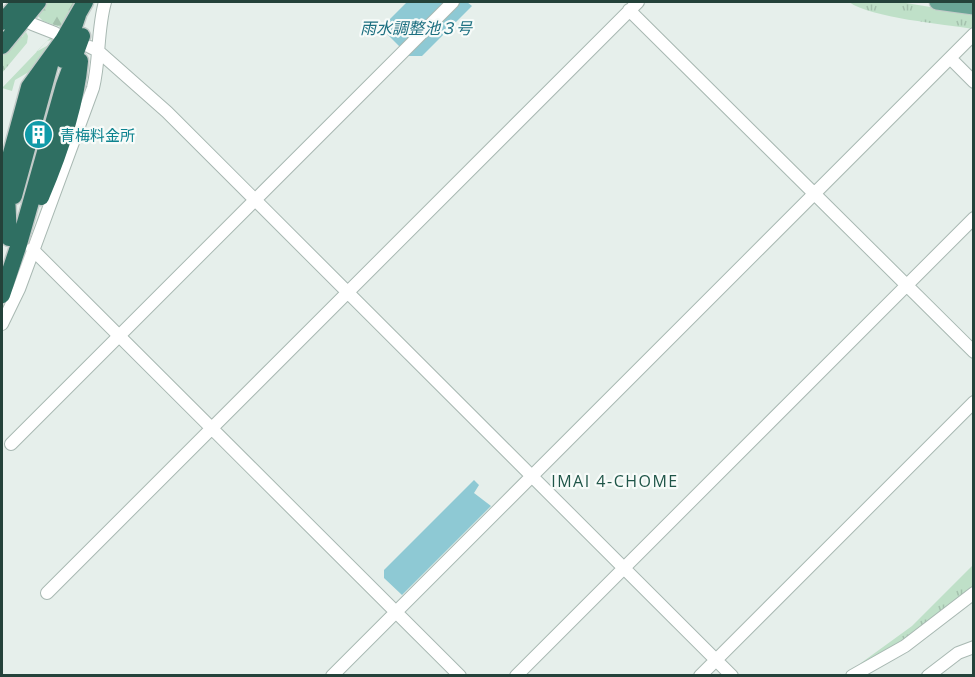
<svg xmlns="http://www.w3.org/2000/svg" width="975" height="677" viewBox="0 0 975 677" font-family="'Open Sans','Noto Sans JP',sans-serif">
<defs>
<pattern id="grass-tufts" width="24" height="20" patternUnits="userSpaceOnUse" patternTransform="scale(1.5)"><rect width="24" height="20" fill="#bfe0c8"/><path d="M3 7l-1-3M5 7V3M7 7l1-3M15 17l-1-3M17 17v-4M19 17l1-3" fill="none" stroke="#a4c1ad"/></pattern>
<pattern id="forest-firs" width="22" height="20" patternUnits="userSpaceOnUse" patternTransform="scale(1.5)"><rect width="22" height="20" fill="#bfe0c8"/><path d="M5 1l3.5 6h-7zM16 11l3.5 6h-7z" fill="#a4c1ad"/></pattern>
</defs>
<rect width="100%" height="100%" fill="#e6efeb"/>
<!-- grass -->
<path fill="url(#grass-tufts)" d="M849,2H900L973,14V29C944,24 871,18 849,2Z
M26,32L28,36L27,43L2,73V57L19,36L22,37Z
M50,38L55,39L47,41L36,52L52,43L34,69L15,80L12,91L2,88Z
M973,565L974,590L910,641L860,667L861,663L912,626Z"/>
<!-- forest -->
<path fill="url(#forest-firs)" d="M47,2H78L63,28L43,21L36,14Z"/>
<!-- water -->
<path fill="#8ec9d4" d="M407,2H467L472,6L422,56H409L381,28Z
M474,480L479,485L474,493L491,506L402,595L384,578V570Z"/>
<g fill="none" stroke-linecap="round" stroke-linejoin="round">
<defs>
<path id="minor" d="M629,10L974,352
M32,24L55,33
M90,47L98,51L167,112L732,676
M950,58L974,82
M32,249L460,676
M2,324L19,289L93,88C100,60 97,30 105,2
M11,444L453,2
M47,593L638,2
M332,676L974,34
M516,676L974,218
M700,676L974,402
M852,676L905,646L974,593
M928,676L958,653L974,647"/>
<path id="major" d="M937,2L974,7"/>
<path id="highway" d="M2,22L20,2
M2,46L38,2
M63,60L78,15
M14,196L50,65
M41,197C59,155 76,107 80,61
M9,238L6,172L29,87L63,40L85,2
M2,295L19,244L64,85L82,36"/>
</defs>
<!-- minor casing -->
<use href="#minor" stroke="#a8b8b2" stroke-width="14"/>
<!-- major casing -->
<use href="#major" stroke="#c2cac8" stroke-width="17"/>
<!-- highway casing -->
<use href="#highway" stroke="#c2cac8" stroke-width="19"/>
<!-- minor -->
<use href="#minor" stroke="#fff" stroke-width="12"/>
<!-- major -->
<use href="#major" stroke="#6aa596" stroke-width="15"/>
<!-- highway -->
<use href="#highway" stroke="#2f6f62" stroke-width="16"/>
</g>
<!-- icons -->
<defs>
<symbol id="building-disc" viewBox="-11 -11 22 22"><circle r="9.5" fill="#0f9aa8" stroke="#f7fbf9"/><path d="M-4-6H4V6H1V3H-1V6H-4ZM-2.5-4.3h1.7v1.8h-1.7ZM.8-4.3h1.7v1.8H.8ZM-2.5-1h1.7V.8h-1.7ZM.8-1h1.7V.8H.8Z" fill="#fff"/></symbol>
</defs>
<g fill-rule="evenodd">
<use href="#building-disc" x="22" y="118" width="33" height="33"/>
</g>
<g text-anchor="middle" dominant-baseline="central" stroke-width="4.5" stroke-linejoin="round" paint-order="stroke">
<!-- culture labels -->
<g font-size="15" fill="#0d838f" stroke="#f7fbf9" text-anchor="start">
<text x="60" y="135">青梅料金所</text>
</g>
<!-- water labels -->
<g font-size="16" font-style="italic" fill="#1c6f80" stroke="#f7fbf9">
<text x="416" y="28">雨水調整池３号</text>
</g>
<!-- neighbourhood labels -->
<g font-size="16" letter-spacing="1.5" fill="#1f5548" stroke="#f7fbf9">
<text x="615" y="481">IMAI 4-CHOME</text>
</g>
</g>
<!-- border -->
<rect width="975" height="677" fill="none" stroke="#24423a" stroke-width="6"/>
</svg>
